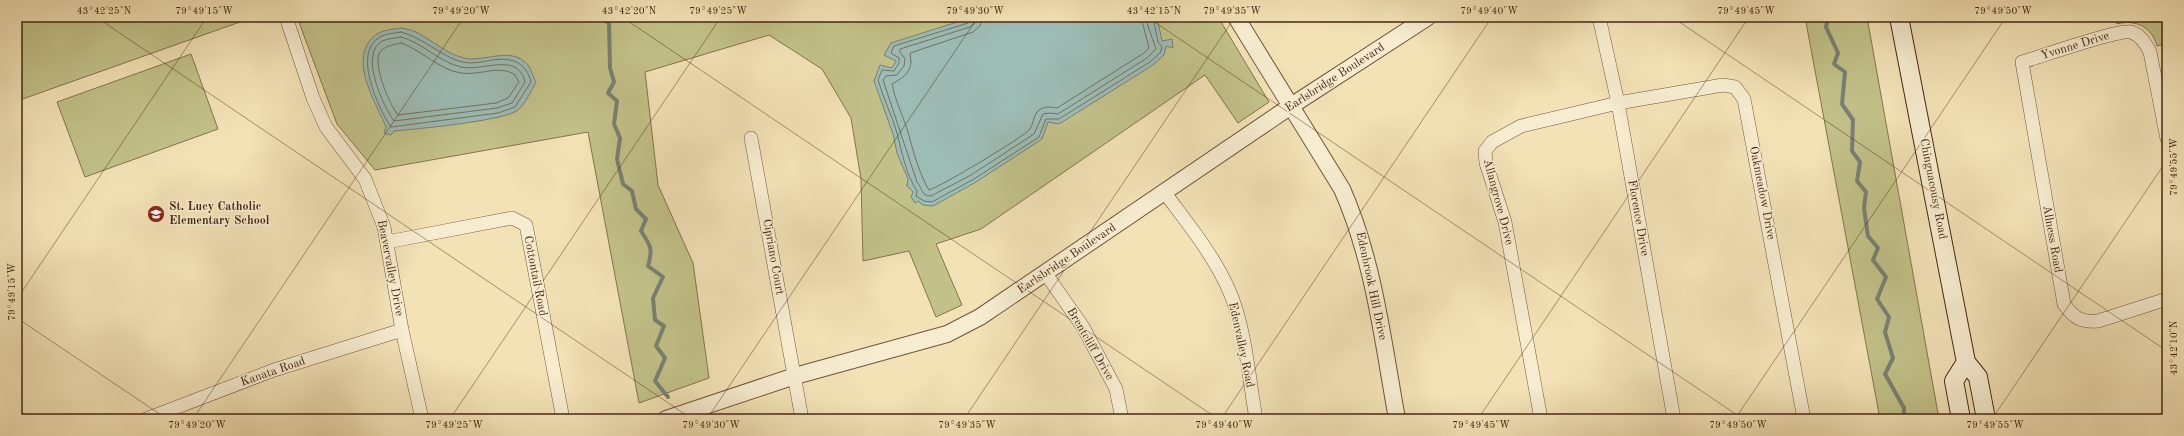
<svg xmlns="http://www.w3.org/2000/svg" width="2184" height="436" viewBox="0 0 2184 436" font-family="'Old Standard TT',serif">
<rect width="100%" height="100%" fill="#f2e2b6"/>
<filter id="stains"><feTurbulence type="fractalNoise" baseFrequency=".005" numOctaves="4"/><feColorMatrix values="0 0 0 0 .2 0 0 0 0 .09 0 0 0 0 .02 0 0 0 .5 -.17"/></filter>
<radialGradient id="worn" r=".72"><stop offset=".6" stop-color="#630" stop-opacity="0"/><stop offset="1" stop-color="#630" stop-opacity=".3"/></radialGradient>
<!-- green -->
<path fill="#c2c189" stroke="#84744c" d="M30,17H254L17,101V22Z
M297,17H1218L1269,102L1238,123L1205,75L981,229L936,244L962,305L936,317L909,251L863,261L861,179L851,118L822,69L769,35L645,72L658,185L693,263L709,378L639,403L588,132L375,170L337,124Z
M1805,17H1867L1939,419H1880Z
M2116,17H2167V43L2157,46C2152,27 2136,19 2117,24Z
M191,54L218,129L85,177L57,102Z"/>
<!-- water -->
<path fill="#9dbcb5" stroke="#7a8073" d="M973,17H1157L1162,41L1172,39L1173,48L1166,46L1164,55L1153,65L1059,124L1048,122L1042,139L976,182L933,206L923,205L918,201L915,203L911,197L913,192L907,186L908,179L897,153L893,134L874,81L880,65L892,68L896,61L884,55L891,43Z
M401,28C406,29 413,30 418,33C433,41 447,54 464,58C484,63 511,45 528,65C531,69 533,77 536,82C531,91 526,103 518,110C504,121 416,129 394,131L391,135L384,133L386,127C375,101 346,56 377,34C383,30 394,29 401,28Z"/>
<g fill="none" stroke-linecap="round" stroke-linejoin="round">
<!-- shore -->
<path stroke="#727262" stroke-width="1" d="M971,17L968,23L894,46L891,53L899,58V63L894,71L882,70L878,80C883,98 892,115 897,133C902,152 906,175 917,191L916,196L924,201L932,202L974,179L1039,137L1046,119H1059L1150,62L1160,53L1162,47L1158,42L1153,17
M976,17L975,23L970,27L900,49V52L905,59L904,66L897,75L886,76L883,80L917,182C923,189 921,196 931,196L971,175L1034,134L1043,114L1049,113L1058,114L1147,58L1156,49L1147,23V17
M982,17L980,26L973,32L910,53C910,56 911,59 911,62C910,75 900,79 892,84C895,99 902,114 907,129C913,149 918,172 929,190C940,187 1024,137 1030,129C1034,123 1033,115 1039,110C1045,106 1050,107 1057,108L1144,53L1149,48L1141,17
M401,32C424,38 440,56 462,62C480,66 497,55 514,61C524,65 529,73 531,82L515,107L498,113L391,127C378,108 352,52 380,37C385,34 395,33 401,32Z
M401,37C423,43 439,62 461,67C482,72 518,51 525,82L512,103L497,108L394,121C383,106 359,54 382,41C387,39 395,38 401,37Z
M401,43C422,50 439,70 461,73C479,76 500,64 515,75L519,82L508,98L496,103L398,115C389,104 374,67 379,54C383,46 393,45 401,43Z"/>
<!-- stream -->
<path stroke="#7a8073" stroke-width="4" d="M600,17L609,23L610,68L614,82L608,93L617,101L614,124L620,138L617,159L623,184L632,191L636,209L646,219L641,231C651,246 653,249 648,266L663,277L653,298L655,320L664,326L656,346L665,358L655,381L668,397
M1828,17L1826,27L1838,53L1834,64L1845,72L1842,104L1853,120L1852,151L1860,162L1857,181L1866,192L1864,208L1868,236L1878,248L1873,260L1886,277L1877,299L1889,317L1885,332L1893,358L1885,374L1904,408V419"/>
<defs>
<path id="minor" d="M286,17L313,98L326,127L365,179L384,227L402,330L422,419
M1599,17L1618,103L1674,419
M751,138L802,419
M2167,139L2150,52C2146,44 2141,35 2131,32C2118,29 2040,57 2022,62L2064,304C2073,317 2081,323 2098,321L2167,299
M1165,193C1188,224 1212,253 1228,288C1245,324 1249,379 1256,419
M387,242L512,218L526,225L563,419
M1046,274L1083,327L1116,389L1122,419
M146,419L274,370L402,330
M1541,419L1505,222L1486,163L1485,151L1492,142L1521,126L1618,103L1723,85L1735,87L1744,99L1804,419"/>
<path id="tertiary" d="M1236,17L1342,189C1374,261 1383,342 1397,419
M666,419L795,376L947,334L980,317L1291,106L1428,17"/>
<path id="secondary" d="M1899,17L1966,362L1978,377L1986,419
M1961,419L1954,381L1966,362"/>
</defs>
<!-- minor casing -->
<use href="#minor" stroke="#715639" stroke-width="14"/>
<!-- tertiary casing -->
<use href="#tertiary" stroke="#715639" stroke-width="18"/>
<!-- secondary casing -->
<use href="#secondary" stroke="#46270f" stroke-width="20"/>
<!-- minor -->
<use href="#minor" stroke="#f7ecd0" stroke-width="13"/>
<!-- tertiary -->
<use href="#tertiary" stroke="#f7ecd0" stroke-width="16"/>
<!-- secondary -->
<use href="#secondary" stroke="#f7ecd0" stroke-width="18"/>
</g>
<!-- ticks -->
<path fill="none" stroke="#46270f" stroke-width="1" stroke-opacity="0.45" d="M96,17L692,419M622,17L1218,419M1147,17L1743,419M1672,17L2167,351M17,299L207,17M17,318L167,419M193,419L464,17M450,419L721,17M707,419L978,17M964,419L1235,17M1221,419L1492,17M1478,419L1749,17M1735,419L2006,17M1992,419L2167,160"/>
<!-- icons -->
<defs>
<symbol id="school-disc" viewBox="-11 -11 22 22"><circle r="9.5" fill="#8f2418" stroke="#f7ecd0"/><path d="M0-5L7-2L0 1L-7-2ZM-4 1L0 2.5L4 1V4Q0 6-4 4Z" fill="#fff"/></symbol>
</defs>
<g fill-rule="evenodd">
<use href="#school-disc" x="146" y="204" width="20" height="20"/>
</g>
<g text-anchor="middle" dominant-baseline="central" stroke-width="3" stroke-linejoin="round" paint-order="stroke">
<!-- street labels -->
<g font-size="12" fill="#46270f" stroke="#f7ecd0">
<text transform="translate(2075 46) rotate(-17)">Yvonne Drive</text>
<text transform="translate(1335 78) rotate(-33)">Earlsbridge Boulevard</text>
<text transform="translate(1933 189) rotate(79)">Chinguacousy Road</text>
<text transform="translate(1762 193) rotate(79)">Oakmeadow Drive</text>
<text transform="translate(1498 202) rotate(75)">Allangrove Drive</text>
<text transform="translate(1638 218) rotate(80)">Florence Drive</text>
<text transform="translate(2052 239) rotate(80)">Allness Road</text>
<text transform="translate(773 257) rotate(80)">Cipriano Court</text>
<text transform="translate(1067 259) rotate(-34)">Earlsbridge Boulevard</text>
<text transform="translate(390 268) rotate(79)">Beavervalley Drive</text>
<text transform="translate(535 276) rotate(79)">Cottontail Road</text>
<text transform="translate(1371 286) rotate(78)">Edenbrook Hill Drive</text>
<text transform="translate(1090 344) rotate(60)">Brentcliff Drive</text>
<text transform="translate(1241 345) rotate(78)">Edenvalley Road</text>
<text transform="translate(273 372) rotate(-19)">Kanata Road</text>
</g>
<!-- poi labels -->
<g font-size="12" font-weight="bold" fill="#46270f" stroke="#f7ecd0" text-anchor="start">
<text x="169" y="207">St. Lucy Catholic<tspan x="169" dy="14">Elementary School</tspan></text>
</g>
</g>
<!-- margin -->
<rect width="2184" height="436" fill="none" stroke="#f2e2b6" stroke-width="44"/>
<rect x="22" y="22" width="2140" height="392" fill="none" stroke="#46270f" stroke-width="1.5"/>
<g font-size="10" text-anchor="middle" fill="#46270f">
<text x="104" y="14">43°42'25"N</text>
<text x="204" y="14">79°49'15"W</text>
<text x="461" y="14">79°49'20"W</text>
<text x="629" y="14">43°42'20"N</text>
<text x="718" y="14">79°49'25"W</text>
<text x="975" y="14">79°49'30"W</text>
<text x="1154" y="14">43°42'15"N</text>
<text x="1232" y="14">79°49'35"W</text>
<text x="1489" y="14">79°49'40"W</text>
<text x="1746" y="14">79°49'45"W</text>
<text x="2003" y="14">79°49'50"W</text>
<text transform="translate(2173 167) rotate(-90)" y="4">79°49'55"W</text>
<text transform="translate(11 292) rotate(-90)" y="4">79°49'15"W</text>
<text transform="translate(2173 348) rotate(-90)" y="4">43°42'10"N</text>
<text x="197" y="428">79°49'20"W</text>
<text x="454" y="428">79°49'25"W</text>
<text x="711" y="428">79°49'30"W</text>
<text x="967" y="428">79°49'35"W</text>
<text x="1224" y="428">79°49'40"W</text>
<text x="1481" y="428">79°49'45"W</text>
<text x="1738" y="428">79°49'50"W</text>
<text x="1995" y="428">79°49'55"W</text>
</g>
<rect width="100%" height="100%" filter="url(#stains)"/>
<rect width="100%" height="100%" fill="url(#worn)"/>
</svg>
